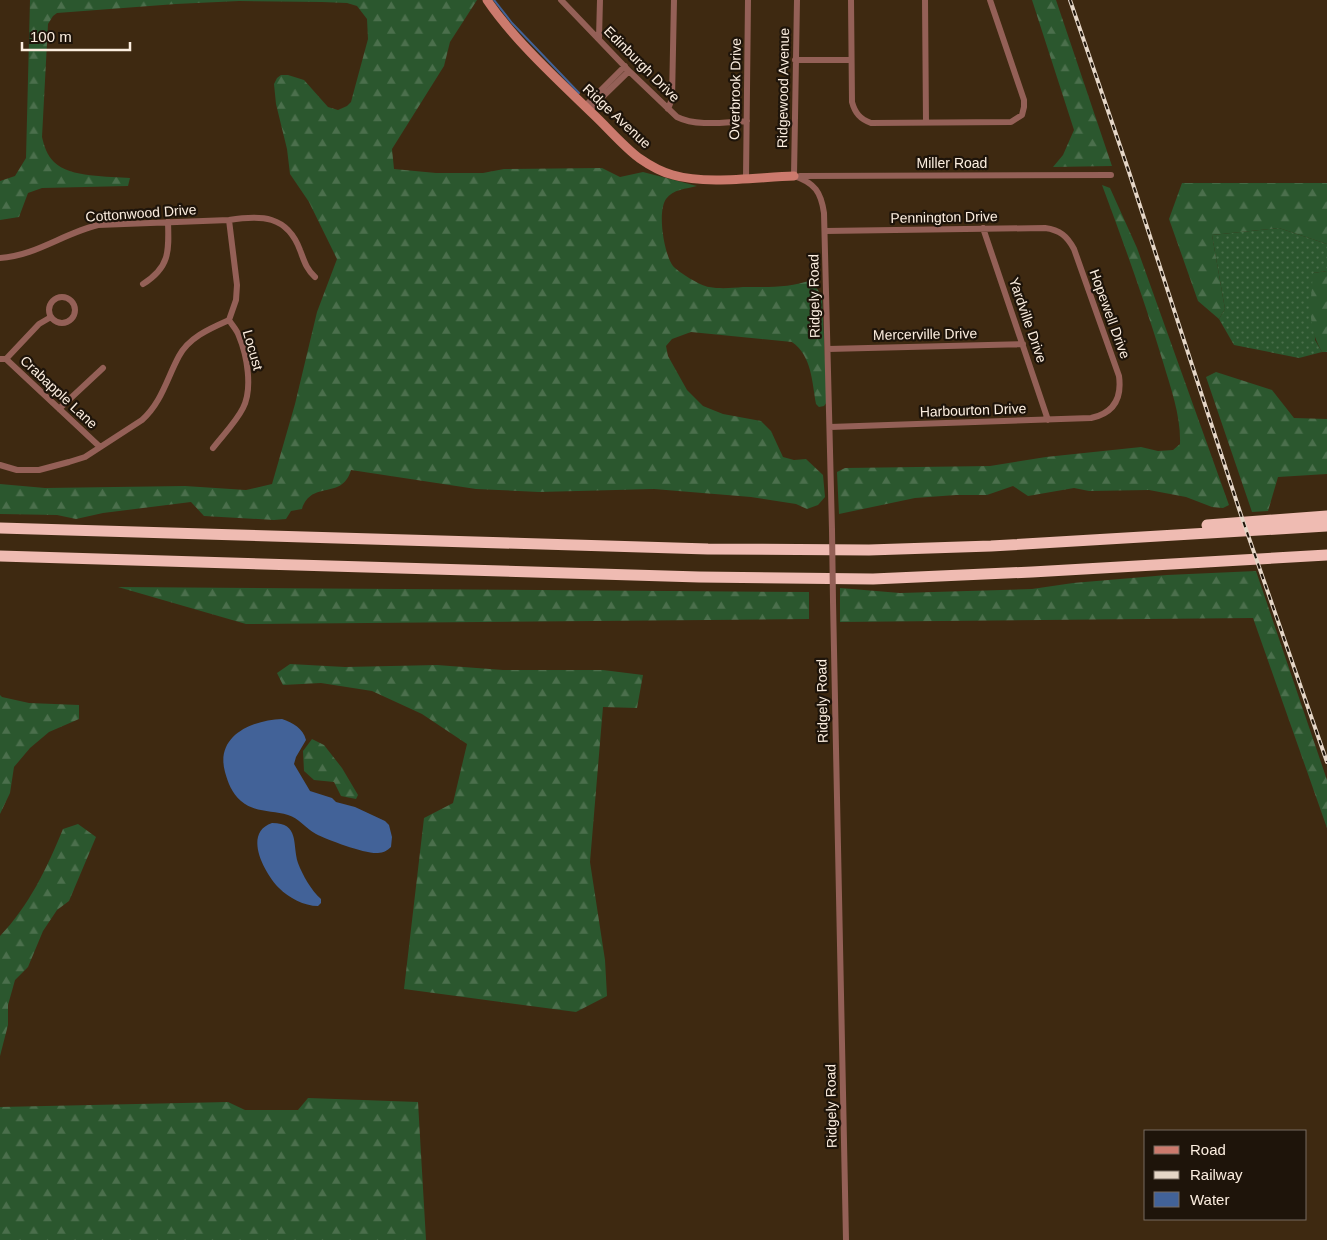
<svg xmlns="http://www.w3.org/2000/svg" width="1327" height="1240" viewBox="0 0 1327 1240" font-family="Arial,sans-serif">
<defs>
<pattern id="grass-dots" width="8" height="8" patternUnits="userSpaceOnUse" patternTransform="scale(1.25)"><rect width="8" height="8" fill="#2b572e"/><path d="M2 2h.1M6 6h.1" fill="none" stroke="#4b6f4c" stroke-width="1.8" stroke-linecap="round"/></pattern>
<pattern id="forest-firs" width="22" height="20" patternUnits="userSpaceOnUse" patternTransform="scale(1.25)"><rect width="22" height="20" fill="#2b572e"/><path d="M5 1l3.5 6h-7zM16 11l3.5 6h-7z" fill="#4b6f4c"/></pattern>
</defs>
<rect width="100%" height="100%" fill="#3e2911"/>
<!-- grass -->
<path fill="url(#grass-dots)" d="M1279,228L1327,244V271L1313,273L1315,340L1322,352L1299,358L1234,345L1219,319L1225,309L1212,235Z"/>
<!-- forest -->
<path fill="url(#forest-firs)" d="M30,0H477L450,42L444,66L392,149L394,169L436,173H483L504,169L602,168L620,177L643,172L697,186C686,189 673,189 666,199C657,212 664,254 673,266C678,272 701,286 709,287C720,289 732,288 743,287C766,287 790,288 811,280L822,296L827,402L824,406L819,407L816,404C812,382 812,356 792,342L691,332L672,339L666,346L668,356L687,390L703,406L723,414L761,421L771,431L783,457L794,460L806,459L823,475L825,497L818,505L807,509L796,504L751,497L654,489L539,492L476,489L351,470C342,501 312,479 302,509L291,511L286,519L274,520L204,516L191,502L103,513L76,519L57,515L0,514V484L45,488L185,486L246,490L272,484L295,404L317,312L337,259L309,202L290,174L287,149L276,104L274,84L277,78L281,75H288L304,80L328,107L338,110L347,106L351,102L355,87L368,39L367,19L357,6L347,3L322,2L239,1L176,4L57,13L53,16L48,24L42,137C44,146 47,155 54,162C70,178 109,176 130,178L128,186L42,188L28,193L19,217L0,220V181L15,176L26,158Z
M1032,0H1056L1112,166L1053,167L1063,155L1074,130Z
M1182,183H1327V244L1279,228L1212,235L1225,309L1219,319L1198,301L1169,219Z
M1102,185L1110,188L1137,248L1229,505L1223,508L1212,507L1186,497L1149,490L1089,491L1074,488L1028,496L1013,486L987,495H956L915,498L839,514L837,472L845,468L990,466L1046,457L1141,447L1158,451L1173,450L1180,444C1181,416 1171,389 1163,362C1145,302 1124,244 1102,185Z
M1327,271V352H1322C1306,324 1311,303 1313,273Z
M1216,372L1272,390L1294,418L1327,419V474L1278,477L1268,511L1252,512L1206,377Z
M1256,571L1327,780V828L1253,618L840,622V588L900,593L1032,589L1073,583L1167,575Z
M118,587L809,592V619L246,624Z
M290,664L345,667L437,665L503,670H603L643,675L637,708L603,707L590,862L605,960L607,996L576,1012L404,989L424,818L453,803L467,744L422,714L372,691L321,683L283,685L277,673Z
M0,695L2,697L29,703L79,705V719L49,732L30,748L14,767L10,793L0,814Z
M312,739L324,745L342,768L358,795L356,799L341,796L334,782L314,780L304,771L303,751Z
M78,824L96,837L69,901L57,910L43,931L28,967L15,980L8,1005V1025L0,1056V936C29,906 47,868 63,829Z
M308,1098L418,1102L426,1240H0V1107L228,1102L245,1110H298Z"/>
<!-- water -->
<path fill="#426298" d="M282,719C293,723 303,728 306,740L296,757L294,764L310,791L332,798L336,802L355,807L385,821L389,825L392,837L391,847C388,850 383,853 378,853C365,854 328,840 316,834C306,829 299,818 288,815C272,810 255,813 241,801C232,793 228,783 225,772C215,736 252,720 282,719Z
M272,823C300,823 292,844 298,863C303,876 311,890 321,899V903L318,906C304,906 289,898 279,888C265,874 242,833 272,823Z"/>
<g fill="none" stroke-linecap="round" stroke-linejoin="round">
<!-- stream -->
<path stroke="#426298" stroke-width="2" d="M494,0L512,23L579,93"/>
<!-- street -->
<path stroke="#946057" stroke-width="6" d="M561,0L630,72L677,117C697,127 725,122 747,121
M851,0L852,102C855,113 860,119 871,123L1011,122L1022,115L1024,107V100L990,0
M925,0L926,122
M599,38L600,0
M795,60H851
M585,106L625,66
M668,109L672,99L674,0
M589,110L629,71
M794,176C815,183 821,192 824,213L832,530
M794,176L797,0
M800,176L1111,175
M746,178L748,0
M983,228L1048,420
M825,231L1045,228C1060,230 1067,236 1074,249L1119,376C1122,398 1114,413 1091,418L830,427
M0,258C35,256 64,233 98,225L229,220C261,215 287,215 300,250C304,260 306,269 315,277
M143,284C170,267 169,251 168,222
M49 310a13 13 0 1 1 26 0a13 13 0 1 1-26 0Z
M828,349L1023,344
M0,359H6L100,447
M6,359L39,324L51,317
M59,409L103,368
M213,448C223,435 236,422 243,408C253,389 247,355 239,336C237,330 232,325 229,320L236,300L237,285L229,220
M0,465L17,470H39L69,462L85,457L142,420C162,402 167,378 179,356C189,337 211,328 229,320
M833,601L846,1240"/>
<!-- secondary -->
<path stroke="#cc7a6d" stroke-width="9" d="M487,0C514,40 558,80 593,114C608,128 623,146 639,158C649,165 661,172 673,175C706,185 759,177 794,176"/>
<!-- highway -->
<path stroke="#efbbb2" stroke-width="11" d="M1207,525L1327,516
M0,528L708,549L869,550L991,546L1327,526
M0,556L699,577L873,579L1032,572L1327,555"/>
<defs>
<path id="rail" d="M1070,0L1129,172L1241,515L1327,762"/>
</defs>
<!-- rail casing -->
<use href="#rail" stroke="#e5d6c7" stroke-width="4"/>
<!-- rail -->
<use href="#rail" stroke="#1e140a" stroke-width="2" stroke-dasharray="5.5" stroke-linecap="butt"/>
<!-- street-bridge -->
<path stroke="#946057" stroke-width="6" d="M832,530L833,601"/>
</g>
<g text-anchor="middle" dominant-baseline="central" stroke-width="4.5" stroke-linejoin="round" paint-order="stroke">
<!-- street labels -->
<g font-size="14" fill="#fceee0" stroke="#1e140a">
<text transform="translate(642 64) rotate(45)">Edinburgh Drive</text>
<text transform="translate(783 88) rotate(-89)">Ridgewood Avenue</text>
<text transform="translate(735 89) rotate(-89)">Overbrook Drive</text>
<text transform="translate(617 116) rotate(43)">Ridge Avenue</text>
<text x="952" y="163">Miller Road</text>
<text transform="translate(141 213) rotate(-4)">Cottonwood Drive</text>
<text transform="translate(944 217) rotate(-1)">Pennington Drive</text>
<text transform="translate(814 296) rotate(-91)">Ridgely Road</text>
<text transform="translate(1110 314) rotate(70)">Hopewell Drive</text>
<text transform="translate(1028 320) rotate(71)">Yardville Drive</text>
<text transform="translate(925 334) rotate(-1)">Mercerville Drive</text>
<text transform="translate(253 350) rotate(74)">Locust</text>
<text transform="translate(59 392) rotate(43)">Crabapple Lane</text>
<text transform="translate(973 410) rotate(-2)">Harbourton Drive</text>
<text transform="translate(822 701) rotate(-91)">Ridgely Road</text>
<text transform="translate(831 1106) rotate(-91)">Ridgely Road</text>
</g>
</g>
<!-- legend -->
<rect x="1144" y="1130" width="162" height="90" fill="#1e140a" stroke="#776b60"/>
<rect x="1154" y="1146" width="25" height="8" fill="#cc7a6d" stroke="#776b60"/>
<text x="1190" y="1155" font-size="15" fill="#fceee0">Road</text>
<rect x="1154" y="1171" width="25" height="8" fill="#e5d6c7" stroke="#776b60"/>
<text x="1190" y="1180" font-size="15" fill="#fceee0">Railway</text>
<rect x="1154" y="1192" width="25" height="15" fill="#426298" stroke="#776b60"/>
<text x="1190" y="1205" font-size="15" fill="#fceee0">Water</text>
<!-- scale -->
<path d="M22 42v8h108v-8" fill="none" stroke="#fceee0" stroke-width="2.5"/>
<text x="30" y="42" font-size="15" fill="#fceee0" stroke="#1e140a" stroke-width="4" paint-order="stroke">100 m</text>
</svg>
